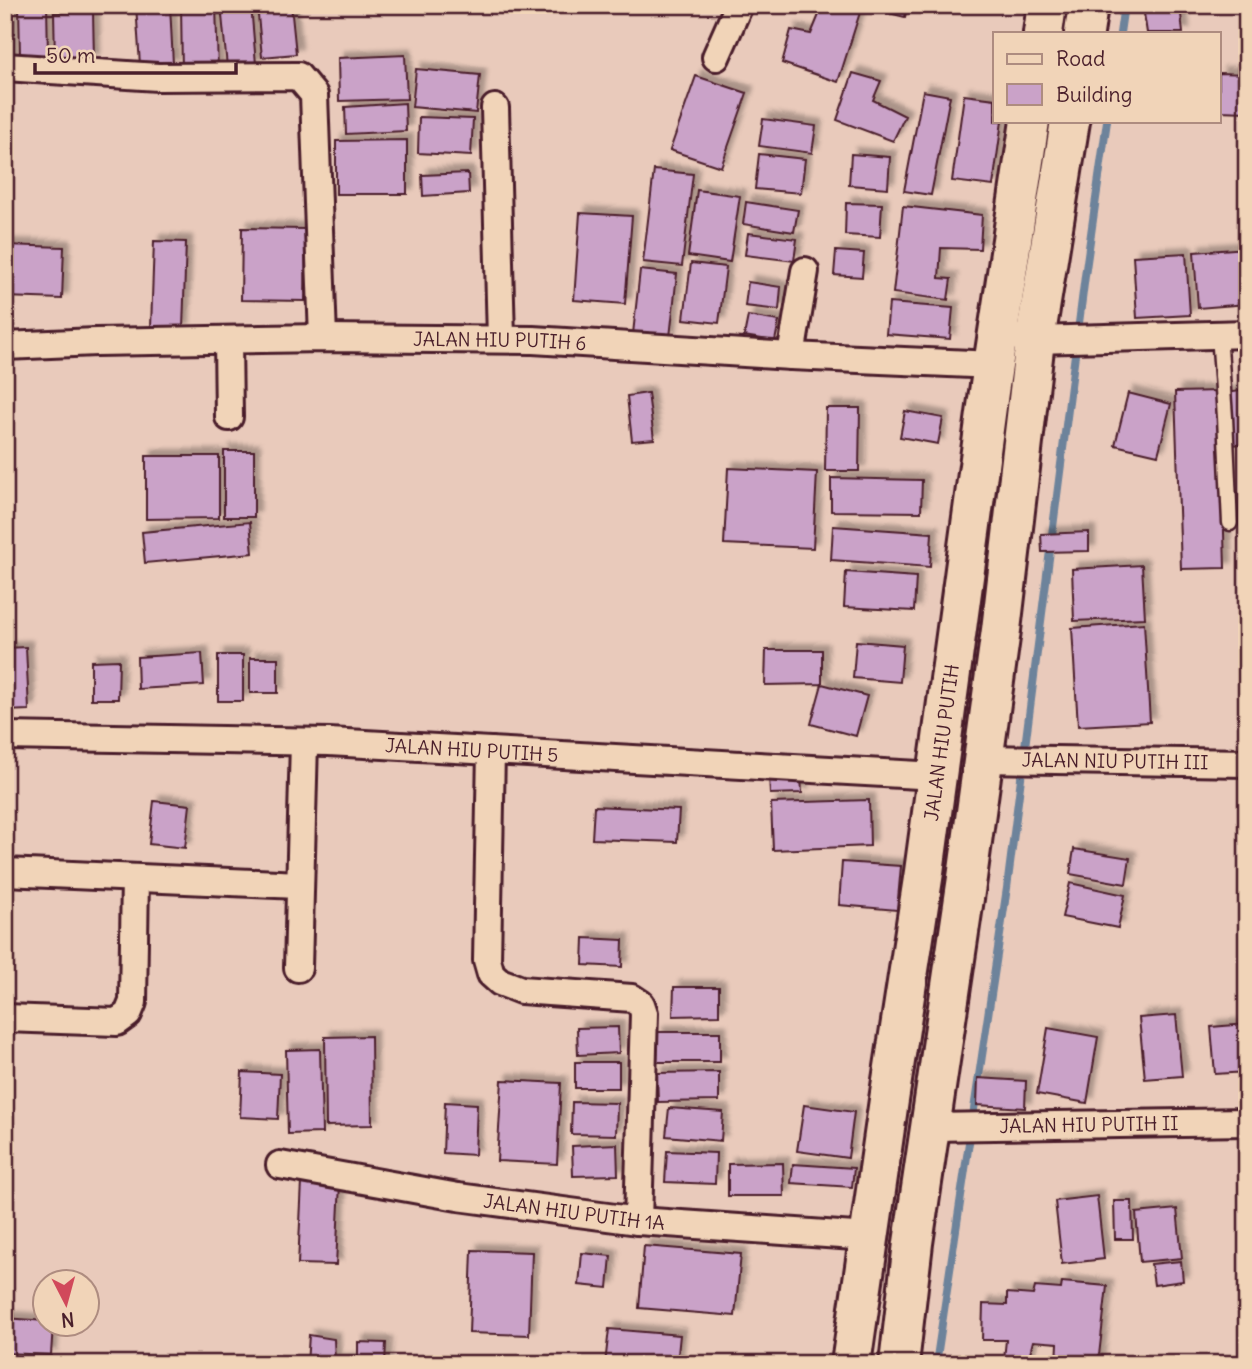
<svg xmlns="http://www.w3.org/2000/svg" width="1252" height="1369" viewBox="0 0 1252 1369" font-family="Delius,sans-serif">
<defs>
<filter id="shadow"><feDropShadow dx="6" dy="-6" stdDeviation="2" flood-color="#0004"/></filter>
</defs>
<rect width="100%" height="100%" fill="#e9cabb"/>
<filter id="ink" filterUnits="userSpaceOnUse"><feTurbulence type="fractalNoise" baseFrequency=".0143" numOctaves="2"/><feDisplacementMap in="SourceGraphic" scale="14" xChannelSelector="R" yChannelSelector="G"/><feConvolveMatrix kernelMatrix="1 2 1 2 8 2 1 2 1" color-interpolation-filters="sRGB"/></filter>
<g filter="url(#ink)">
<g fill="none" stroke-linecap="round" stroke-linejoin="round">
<!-- stream -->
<path stroke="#6d839b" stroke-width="8" d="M1120,33L1124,5
M936,1364L1007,888L1085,276L1107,121"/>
</g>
<!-- building -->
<path fill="#caa2c8" stroke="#4a1f2b" stroke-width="2" filter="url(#shadow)" d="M5,5H12L13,60H5Z
M19,5H47L48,55L20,56Z
M136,5H170L173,64L140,65Z
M181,5H216L218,71L182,73Z
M221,5H251L256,64L227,67Z
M257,5H291L296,54L262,57Z
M823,5L862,6L838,82L782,63L791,30L811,34Z
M874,5H908L905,17L873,9Z
M1156,5H1180L1183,33H1147L1143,7Z
M93,11L94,59L55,60L54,13Z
M405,55L407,99L339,101L338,58Z
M416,69L480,75L476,113L412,107Z
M853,73L881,81L873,100L905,116L893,141L837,120Z
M1219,73L1247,74V112L1219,111Z
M696,76L747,93L721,167L670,150Z
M923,91L950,96L931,195L904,191Z
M964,95L995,99V121H1002L993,186L952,181Z
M405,103L406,131L346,134L345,107Z
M419,117L473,119L471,156L418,153Z
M763,119L816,126L812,153L759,146Z
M407,140V194H336V141Z
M759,154L805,159L801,193L755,189Z
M851,154L890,157L888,188L849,185Z
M654,170L693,174L682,266L643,262Z
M468,173L469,193L423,196L422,175Z
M697,190L740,196L730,262L688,256Z
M746,202L798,210L794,232L743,224Z
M846,203L882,204L880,237L845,235Z
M903,206L982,215L980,249L941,248L939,278L951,279L948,300L893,293Z
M580,213L632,216L625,304L574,300Z
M242,228L306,229L305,301L241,300Z
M748,233L797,239L794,261L745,255Z
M154,241L186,242L183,329L151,328Z
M5,245L64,247L62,299L5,297Z
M1247,248V304L1198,308L1194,252Z
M836,251L864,253L862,277L834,275Z
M1186,253L1190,315L1137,318L1133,256Z
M691,263L726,267L719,323L684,319Z
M640,270L677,274L670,337L633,334Z
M748,282L781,287L779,310L745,306Z
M889,303L953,308L950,339L886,334Z
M748,316L779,321L775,341L744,336Z
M1247,390V443L1233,445L1226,393Z
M1220,391L1225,568L1181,569L1175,392Z
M648,393L654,439L632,441L627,396Z
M1128,393L1171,404L1158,455L1115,445Z
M826,408H860L859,471H825Z
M905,411L943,418L938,444L900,437Z
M224,451H254V517H224Z
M146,456H219V518L146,519Z
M728,468L817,472L813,548L724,544Z
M831,478L922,480L921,512L831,511Z
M250,522L253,553L145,563L142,532Z
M833,526L932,533L930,567L831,560Z
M1089,532V551L1042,552L1041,534Z
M1142,565L1145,618L1074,621L1072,569Z
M846,572L916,577L914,611L844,607Z
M1144,623L1150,722L1078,726L1072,628Z
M856,641L903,645L900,682L853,678Z
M26,647L29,710L5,711V648Z
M766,650H822V684L765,685Z
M202,653L204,685L138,689L137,657Z
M218,655H243V701H218Z
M250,658H278V693H250Z
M119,660L118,699H91V661Z
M822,684L867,696L856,736L811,724Z
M801,775L802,793L770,794L769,776Z
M869,800L870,846L773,850L771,803Z
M154,801L190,805L185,848L149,844Z
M594,806L679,810L677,842L592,839Z
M1074,849L1130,858L1126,884L1070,874Z
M842,862L901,866L897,910L839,905Z
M1070,883L1125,895L1118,928L1062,917Z
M584,938L623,940L622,967L583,965Z
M674,987H719V1015L673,1016Z
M1176,1015L1182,1076L1145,1079L1139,1018Z
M1247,1024V1072L1215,1074L1211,1027Z
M618,1027L619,1053L578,1055L577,1028Z
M1048,1028L1098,1037L1087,1103L1037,1094Z
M658,1032H720V1062H657Z
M371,1036L372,1125L326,1126L325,1037Z
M320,1049L322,1133L288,1134L286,1050Z
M575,1062H619V1088H575Z
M242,1072L280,1074L278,1119L240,1117Z
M719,1072V1101L658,1102L657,1073Z
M978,1078L1026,1081L1025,1108L977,1105Z
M502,1080L561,1083L557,1164L497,1161Z
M445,1102L477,1104L475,1155L443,1153Z
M572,1102L617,1103L616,1135L571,1134Z
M804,1105L854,1112L848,1158L797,1151Z
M669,1108L723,1112L721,1141L666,1136Z
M617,1144L618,1175L573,1176L572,1146Z
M667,1151L716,1153L715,1184L665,1182Z
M783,1163L784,1196H728V1164Z
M793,1164L854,1168L852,1187L791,1183Z
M302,1182L340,1183L336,1265L298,1264Z
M1097,1196L1104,1259L1062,1264L1055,1201Z
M1114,1201H1132L1133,1239H1115Z
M1177,1209L1182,1258L1140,1262L1136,1213Z
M644,1246L741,1254L735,1316L639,1308Z
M472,1250L532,1252L529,1335L469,1333Z
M582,1253L611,1256L608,1288L579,1285Z
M1181,1261L1183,1281L1154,1285L1151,1264Z
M1062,1282L1107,1286L1098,1364H1057L1058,1343L1033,1341L1028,1361L1004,1359L1006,1340H982L983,1304L1007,1305V1293L1033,1295L1035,1287L1061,1289Z
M5,1318L46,1321V1324H53L51,1355L5,1353Z
M609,1329L680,1335L677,1364H605Z
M309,1335L334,1339L335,1361L358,1360V1342L386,1343L385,1364H307Z"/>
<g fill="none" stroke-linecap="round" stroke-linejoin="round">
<defs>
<path id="lane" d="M1219,334L1225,417L1230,523"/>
<g id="street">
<path d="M716,57L739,5"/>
<path d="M5,67L158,77L298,76L314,95L323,338"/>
<path d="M495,108L501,339"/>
<path d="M1021,338L1035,340L1247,334"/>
<path d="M228,340L229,417"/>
<path id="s1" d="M5,346L96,342L323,338L533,340L791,356L994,365"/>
<path d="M791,356L805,271"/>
<path id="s2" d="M5,736L329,742L937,776"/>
<path d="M491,751L487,960L491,974L500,982L521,990L632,998L641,1004L644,1013L638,1221"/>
<path id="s3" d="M984,759L1247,763"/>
<path d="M5,872L300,885"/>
<path d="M298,968L304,742"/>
<path d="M5,1018L117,1022L128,1014L133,1002L135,878"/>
<path id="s4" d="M931,1127L1247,1122"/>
<path id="s5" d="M280,1165L458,1197L638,1221L869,1237"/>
</g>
<g id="secondary">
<path d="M1043,33L1047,5"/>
<path d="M1084,33L1088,5"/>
<path id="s6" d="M851,1364L889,1100L924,872L989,392L1030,121"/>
<path d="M899,1364L913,1243L967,878L1001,630L1035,340L1070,121"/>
</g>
</defs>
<!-- lane casing -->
<use href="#lane" stroke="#4a1f2b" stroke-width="19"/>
<!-- street casing -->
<use href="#street" stroke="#4a1f2b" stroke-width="32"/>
<!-- secondary casing -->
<use href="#secondary" stroke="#4a1f2b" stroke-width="44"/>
<!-- lane -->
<use href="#lane" stroke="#f1d4b8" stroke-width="14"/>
<!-- street -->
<use href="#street" stroke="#f1d4b8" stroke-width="26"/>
<!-- secondary -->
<use href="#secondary" stroke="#f1d4b8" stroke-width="38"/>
</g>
</g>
<g text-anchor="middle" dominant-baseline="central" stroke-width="6" stroke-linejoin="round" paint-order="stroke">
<!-- street labels -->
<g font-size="19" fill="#4a1f2b" stroke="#f1d4b8">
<text stroke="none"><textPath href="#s1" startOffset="495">JALAN HIU PUTIH 6</textPath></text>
<text stroke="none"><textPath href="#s6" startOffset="628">JALAN HIU PUTIH</textPath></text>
<text stroke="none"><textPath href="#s2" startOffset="467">JALAN HIU PUTIH 5</textPath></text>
<text stroke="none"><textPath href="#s3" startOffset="131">JALAN NIU PUTIH III</textPath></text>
<text stroke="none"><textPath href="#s4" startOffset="158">JALAN HIU PUTIH II</textPath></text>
<text stroke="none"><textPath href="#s5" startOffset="298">JALAN HIU PUTIH 1A</textPath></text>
</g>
</g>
<!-- margin -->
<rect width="1252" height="1369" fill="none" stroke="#f1d4b8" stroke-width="28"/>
<rect x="14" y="14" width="1224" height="1341" fill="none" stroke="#4a1f2b" stroke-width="2.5" filter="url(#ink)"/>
<!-- legend -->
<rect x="993" y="32" width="228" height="91" fill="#f1d4b8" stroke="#ae8c80" stroke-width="2"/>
<rect x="1007" y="54" width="35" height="10" fill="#f1d4b8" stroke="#ae8c80" stroke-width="2"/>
<text x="1056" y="66" font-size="21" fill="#4a1f2b">Road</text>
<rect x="1007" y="84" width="35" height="21" fill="#caa2c8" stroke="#ae8c80" stroke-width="2"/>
<text x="1056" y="102" font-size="21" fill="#4a1f2b">Building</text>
<!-- north arrow -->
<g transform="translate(66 1303) rotate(174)"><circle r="33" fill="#f1d4b8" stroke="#ae8c80" stroke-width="2"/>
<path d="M0-5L12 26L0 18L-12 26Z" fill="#d1495b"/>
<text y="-10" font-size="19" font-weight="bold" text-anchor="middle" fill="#4a1f2b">N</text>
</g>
<!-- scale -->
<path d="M35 63v10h201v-10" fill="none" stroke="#4a1f2b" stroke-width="3.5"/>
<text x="46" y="63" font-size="21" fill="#4a1f2b" stroke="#f1d4b8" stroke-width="5" paint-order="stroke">50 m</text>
</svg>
